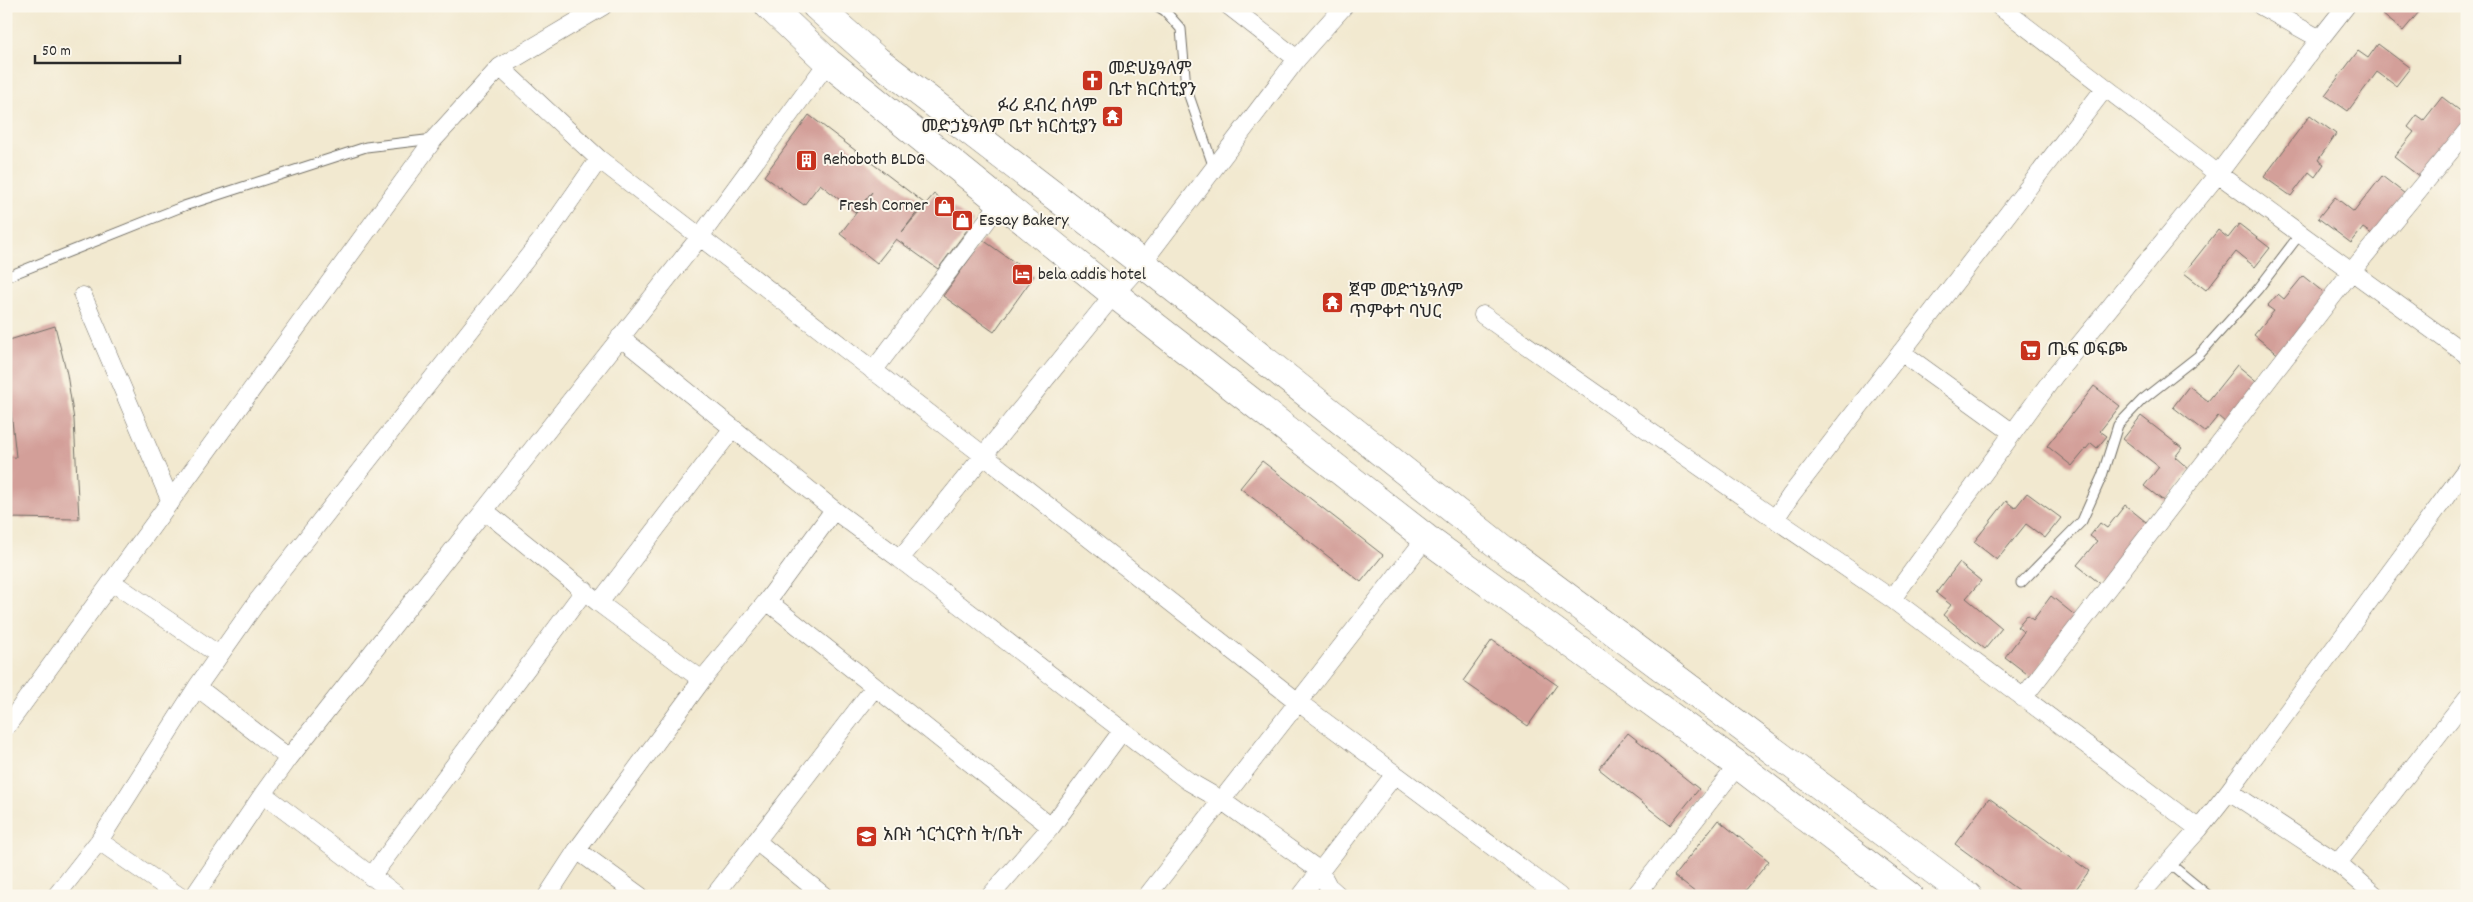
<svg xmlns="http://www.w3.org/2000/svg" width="2473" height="902" viewBox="0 0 2473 902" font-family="Dekko,'Noto Sans Ethiopic',sans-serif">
<rect width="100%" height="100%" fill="#fbf7ec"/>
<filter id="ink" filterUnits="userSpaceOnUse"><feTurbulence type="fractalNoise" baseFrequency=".02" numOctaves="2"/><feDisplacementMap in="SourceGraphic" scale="10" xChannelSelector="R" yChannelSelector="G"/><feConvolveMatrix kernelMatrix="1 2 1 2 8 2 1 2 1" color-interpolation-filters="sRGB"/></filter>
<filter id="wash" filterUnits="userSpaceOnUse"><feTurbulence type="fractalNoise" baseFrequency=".0096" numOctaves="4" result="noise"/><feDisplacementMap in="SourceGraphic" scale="20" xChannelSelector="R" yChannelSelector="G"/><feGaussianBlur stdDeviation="1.12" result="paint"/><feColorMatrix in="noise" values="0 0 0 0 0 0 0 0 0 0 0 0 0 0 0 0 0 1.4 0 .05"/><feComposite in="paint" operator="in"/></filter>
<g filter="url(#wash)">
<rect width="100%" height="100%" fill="#f2e9d0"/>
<g id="blocks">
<!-- building -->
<path fill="#d39f99" d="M2389,6H2424L2403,31L2382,14Z
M2378,44L2410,68L2396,86L2377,72L2348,111L2325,95L2358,51L2368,58Z
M2442,97L2467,116V119L2420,177L2394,157L2414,132L2408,127L2417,115L2424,120Z
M809,115L924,203L902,232L934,194L973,222L938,269L896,239L877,263L840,234L872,192L855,212L820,184L804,205L764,176Z
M2310,115L2336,134L2318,160L2324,164L2315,177L2309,172L2291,196L2264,177Z
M2382,176L2405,194L2373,235L2363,228L2351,243L2318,218L2335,197L2354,212Z
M2239,224L2270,248L2255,267L2236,252L2206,290L2184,273L2218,230L2228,238Z
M983,240L1034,276L994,332L943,296Z
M2303,276L2328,296L2280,356L2254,335L2274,311L2267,306L2278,294L2284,299Z
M55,326L67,374L74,420L79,519L6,518V458L16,457L10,402L6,403V341Z
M2237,365L2260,384L2227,424L2218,416L2205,432L2173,407L2189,386L2208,401Z
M2094,386L2120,406L2100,431L2107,436L2097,448L2091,443L2072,466L2047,446Z
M2141,416L2182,448L2175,457L2190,470L2165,502L2144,486L2159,467L2123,439Z
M1262,461L1383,555L1361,582L1240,488Z
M2027,493L2061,518L2045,538L2026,524L1997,560L1974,542L2006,501L2015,508Z
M2125,505L2151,526L2103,586L2077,565L2097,541L2090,536L2100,523L2107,528Z
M1959,563L1981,581L1966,598L2002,628L1985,649L1943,615L1951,605L1936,593Z
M2051,596L2077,617L2031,677L2005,657L2024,632L2017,627L2027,615L2033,620Z
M1492,640L1557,685L1528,726L1463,681Z
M1628,733L1699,789L1670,825L1599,769Z
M1989,798L2089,871L2071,896H2026L1955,844Z
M1718,820L1769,861L1741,896H1700L1674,876Z"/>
</g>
</g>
<g filter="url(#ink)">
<use href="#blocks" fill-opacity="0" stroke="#716e65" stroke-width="1"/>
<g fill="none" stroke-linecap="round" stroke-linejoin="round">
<defs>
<path id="service" d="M1157,6L1165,11L1181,29L1186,87L1214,168
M6,277L184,206L366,147L434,139
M2021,583L2082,521L2102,476L2118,425L2142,400L2198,356L2258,289L2300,234
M2169,863L2209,896"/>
<path id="minor" d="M1229,6L1297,59
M1999,6L2218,174L2467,355
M2320,39L2346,6
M500,67L599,159L983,455L1298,702L1559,896
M2105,88L1791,495L1775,519L1892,599L2055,375L2218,174L2320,39L2261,6
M83,296L171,502
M1483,315L1775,519
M620,337L834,510
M1901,352L2013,433
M873,371L1001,202
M485,511L599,603L702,680
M900,559L1188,781L1221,800L1320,871L1328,886L1339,896
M112,582L219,655
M1892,599L2199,829
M767,601L1051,827
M599,603L733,428
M197,687L289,758
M2023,698L2352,271L2467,131
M6,727L434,139L500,67L603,6
M2229,791L2338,863L2376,896
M99,841L179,896
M756,841L824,896
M577,850L640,896
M2338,863L2467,698
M371,877L585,590
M56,896L99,841L197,687L259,599L553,225L599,159
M194,896L263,794
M398,896L263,794L289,758L699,238L828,62
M547,896L577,850L702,680L767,601L834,510L900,559L1114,294L1142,263L1297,59L1344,6
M714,896L874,688
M990,896L1051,827L1122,731
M1147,896L1426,538
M1301,896L1395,774
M1635,896L1738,765
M2139,896L2199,829L2229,791L2467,468"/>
<path id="primary" d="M769,6L828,62L1114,294L1426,538L1738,765L1909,896
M816,6L877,60L1142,263L1503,549L1968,896"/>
</defs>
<!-- service casing -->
<use href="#service" stroke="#716e65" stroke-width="11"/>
<!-- minor casing -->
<use href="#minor" stroke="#716e65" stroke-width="19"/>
<!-- primary casing -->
<use href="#primary" stroke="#716e65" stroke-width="29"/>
<!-- service -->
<use href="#service" stroke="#fff" stroke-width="9"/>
<!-- minor -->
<use href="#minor" stroke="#fff" stroke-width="18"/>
<!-- primary -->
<use href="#primary" stroke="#fff" stroke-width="28"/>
</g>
</g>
<!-- icons -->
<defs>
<symbol id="church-square" viewBox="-11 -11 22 22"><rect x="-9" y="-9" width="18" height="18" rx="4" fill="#c8321e" stroke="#fbf7ec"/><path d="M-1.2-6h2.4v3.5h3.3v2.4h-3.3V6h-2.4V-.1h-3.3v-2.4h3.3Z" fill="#fff"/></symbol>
<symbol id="temple-square" viewBox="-11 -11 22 22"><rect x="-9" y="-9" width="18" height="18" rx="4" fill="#c8321e" stroke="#fbf7ec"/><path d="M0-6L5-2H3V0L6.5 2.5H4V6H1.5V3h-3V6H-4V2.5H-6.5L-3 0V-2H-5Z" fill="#fff"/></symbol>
<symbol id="building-square" viewBox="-11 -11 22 22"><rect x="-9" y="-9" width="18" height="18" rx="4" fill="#c8321e" stroke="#fbf7ec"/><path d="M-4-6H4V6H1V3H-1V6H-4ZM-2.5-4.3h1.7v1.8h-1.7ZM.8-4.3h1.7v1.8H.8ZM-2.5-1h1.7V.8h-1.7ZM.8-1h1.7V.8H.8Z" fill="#fff"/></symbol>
<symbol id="shop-square" viewBox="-11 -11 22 22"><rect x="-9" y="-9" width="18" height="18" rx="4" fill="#c8321e" stroke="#fbf7ec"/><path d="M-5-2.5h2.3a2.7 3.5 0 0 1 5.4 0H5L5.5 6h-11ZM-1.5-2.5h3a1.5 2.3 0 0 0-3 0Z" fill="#fff"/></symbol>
<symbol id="hotel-square" viewBox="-11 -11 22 22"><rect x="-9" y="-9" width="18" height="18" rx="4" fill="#c8321e" stroke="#fbf7ec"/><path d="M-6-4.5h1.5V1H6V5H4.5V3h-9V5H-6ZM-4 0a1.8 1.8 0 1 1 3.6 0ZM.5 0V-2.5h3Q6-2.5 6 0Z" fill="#fff"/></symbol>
<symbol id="supermarket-square" viewBox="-11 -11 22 22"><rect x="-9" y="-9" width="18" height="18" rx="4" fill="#c8321e" stroke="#fbf7ec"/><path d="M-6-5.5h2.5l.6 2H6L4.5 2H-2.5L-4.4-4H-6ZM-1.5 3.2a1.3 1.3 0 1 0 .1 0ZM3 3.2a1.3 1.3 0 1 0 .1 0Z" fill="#fff"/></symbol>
<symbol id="school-square" viewBox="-11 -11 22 22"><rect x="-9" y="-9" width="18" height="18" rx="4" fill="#c8321e" stroke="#fbf7ec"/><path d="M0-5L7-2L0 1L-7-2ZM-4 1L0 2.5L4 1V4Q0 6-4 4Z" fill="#fff"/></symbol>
</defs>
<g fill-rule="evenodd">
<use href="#church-square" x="1080" y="68" width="25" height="25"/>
<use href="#temple-square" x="1100" y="104" width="25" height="25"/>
<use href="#building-square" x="794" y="148" width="25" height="25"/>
<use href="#shop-square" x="932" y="194" width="25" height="25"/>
<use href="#shop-square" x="950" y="208" width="25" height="25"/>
<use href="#hotel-square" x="1010" y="262" width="25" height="25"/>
<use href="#temple-square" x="1320" y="290" width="25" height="25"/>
<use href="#supermarket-square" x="2018" y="338" width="25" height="25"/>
<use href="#school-square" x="854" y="824" width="25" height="25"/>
</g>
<g text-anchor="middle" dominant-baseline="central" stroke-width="4" stroke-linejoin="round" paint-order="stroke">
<!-- poi labels -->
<g font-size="18" fill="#2b2b2b" stroke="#fbf7ec" text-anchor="start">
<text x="1108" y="70">መድሀኔዓለም<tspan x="1108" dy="21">ቤተ ክርስቲያን</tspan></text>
<text x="1097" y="107" text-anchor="end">ፉሪ ደብረ ሰላም<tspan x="1097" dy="21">መድኃኔዓለም ቤተ ክርስቲያን</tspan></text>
<text x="823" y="160">Rehoboth BLDG</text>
<text x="928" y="206" text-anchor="end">Fresh Corner</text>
<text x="979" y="221">Essay Bakery</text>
<text x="1038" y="275">bela addis hotel</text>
<text x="1349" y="292">ጀሞ መድኀኔዓለም<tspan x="1349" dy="21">ጥምቀተ ባህር</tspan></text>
<text x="2047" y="351">ጤፍ ወፍጮ</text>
<text x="883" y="836">አቡነ ጎርጎርዮስ ት/ቤት</text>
</g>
</g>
<!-- margin -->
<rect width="2473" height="902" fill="none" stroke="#fbf7ec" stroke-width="25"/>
<!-- scale -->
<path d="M35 55v8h145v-8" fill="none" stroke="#2b2b2b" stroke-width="2.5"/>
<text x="42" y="55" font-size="15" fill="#2b2b2b" stroke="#fbf7ec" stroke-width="4" paint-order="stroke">50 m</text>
</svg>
